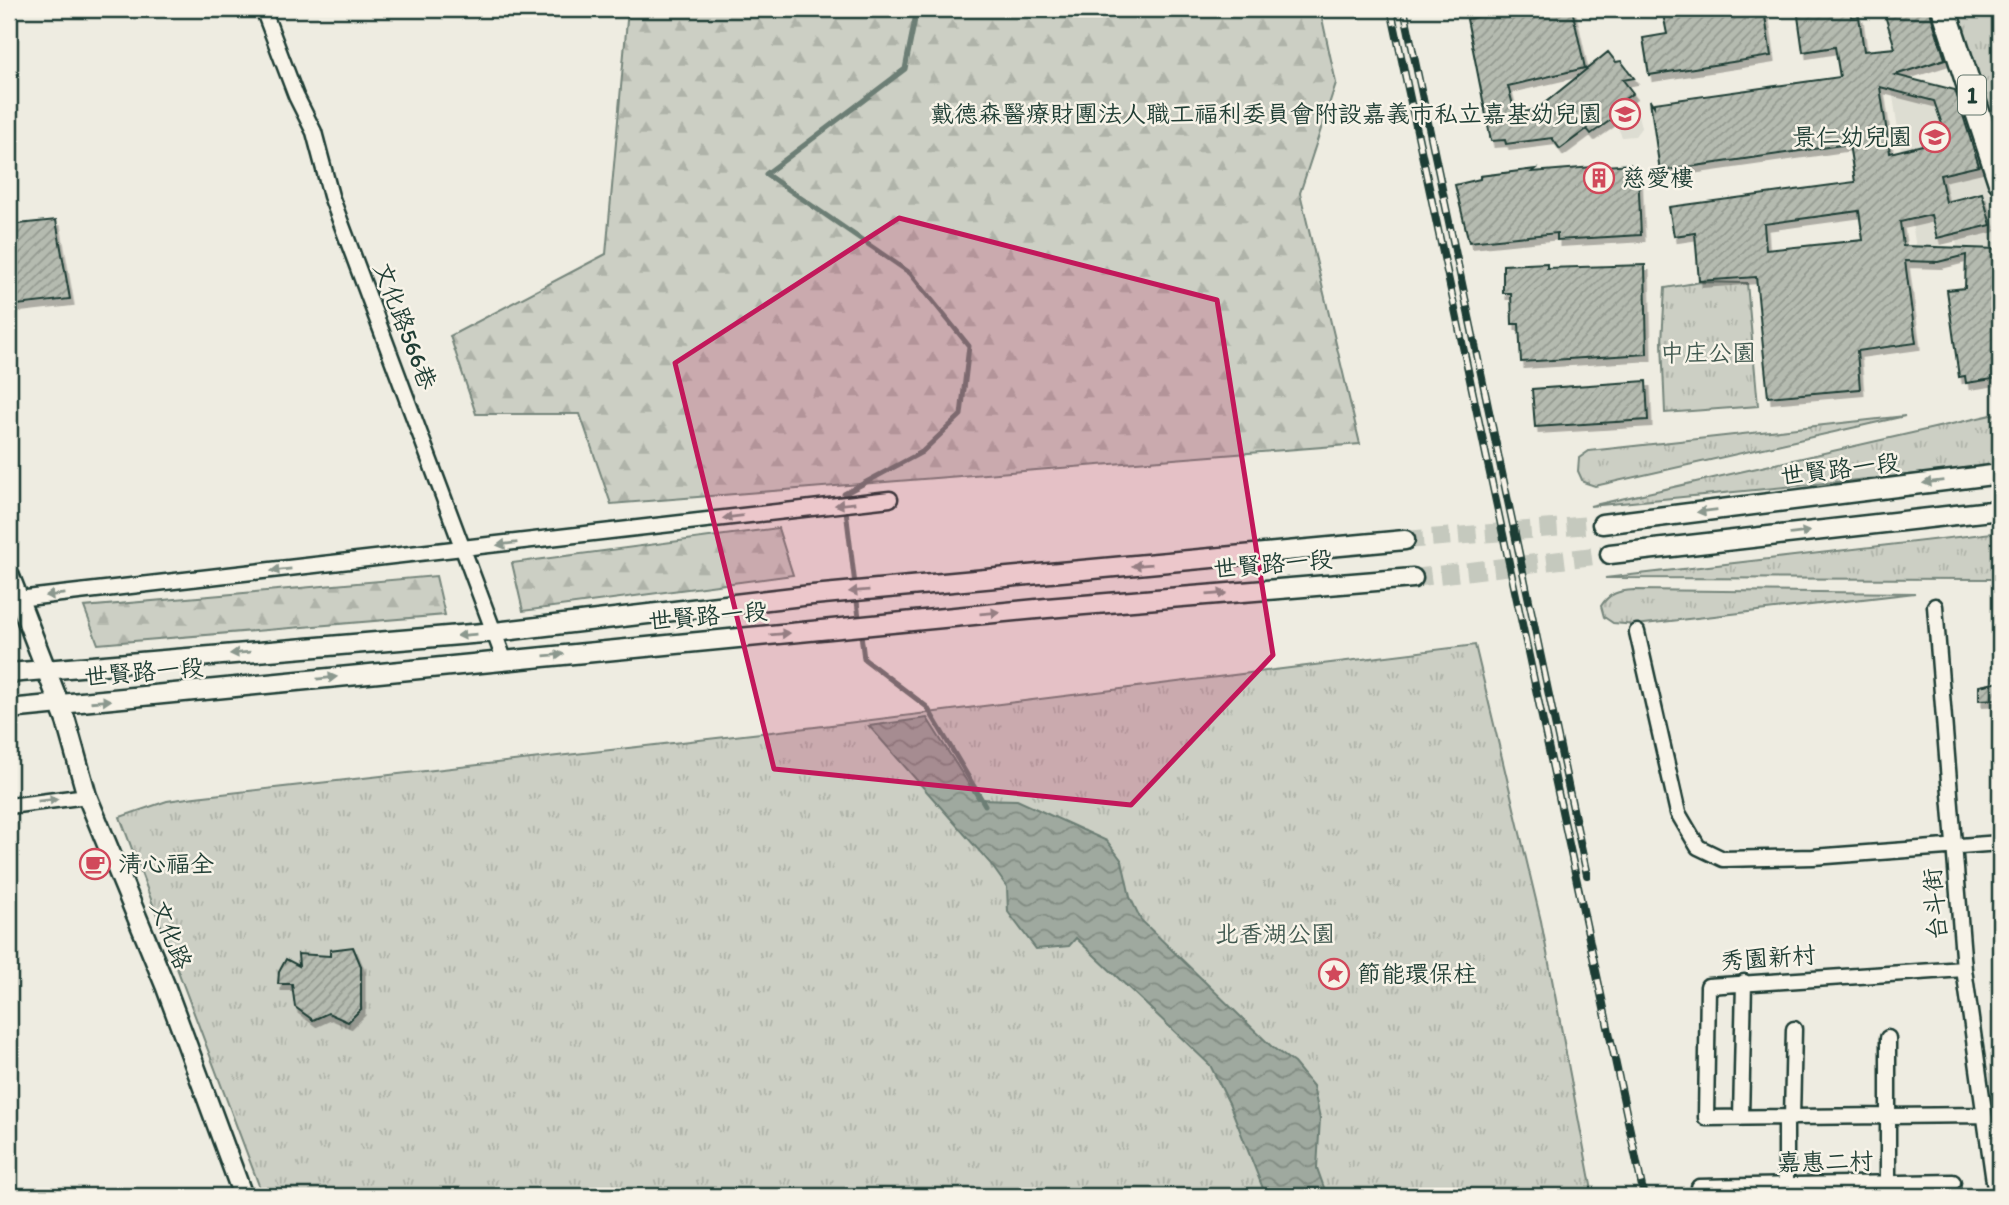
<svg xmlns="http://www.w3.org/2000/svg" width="2009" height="1205" font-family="Itim,'LXGW WenKai TC',sans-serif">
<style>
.built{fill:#ddddd2;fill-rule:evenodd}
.grass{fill:url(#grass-tufts);stroke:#76867c;stroke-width:2}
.forest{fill:url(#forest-firs);stroke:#76867c;stroke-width:2}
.water{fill:url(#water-waves);stroke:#6c7e74;stroke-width:2}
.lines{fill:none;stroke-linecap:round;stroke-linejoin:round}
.stream{stroke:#6c7e74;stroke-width:5}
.building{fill:url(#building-hatch);stroke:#1f3d34;stroke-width:2;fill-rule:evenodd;filter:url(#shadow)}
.tertiary-tunnel{stroke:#c5c9be;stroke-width:18;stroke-dasharray:18 9;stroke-linecap:butt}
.minor-casing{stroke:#1f3d34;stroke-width:19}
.tertiary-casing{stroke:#1f3d34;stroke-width:23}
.primary-casing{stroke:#1f3d34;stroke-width:28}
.minor{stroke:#f7f3e8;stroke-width:14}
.tertiary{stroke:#f7f3e8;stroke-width:18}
.primary{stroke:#f7f3e8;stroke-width:23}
.rail-casing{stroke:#1f3d34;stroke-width:8}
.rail{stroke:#f7f3e8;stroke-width:5;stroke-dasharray:16;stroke-linecap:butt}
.oneway{fill:#8b988e}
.marked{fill:#c2185b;fill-opacity:0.2;stroke:#c2185b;stroke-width:5;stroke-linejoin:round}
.labels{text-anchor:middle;stroke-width:5;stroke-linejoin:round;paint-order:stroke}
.shield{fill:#f7f3e8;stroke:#60746a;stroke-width:2}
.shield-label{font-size:23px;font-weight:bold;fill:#1f3d34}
.poi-label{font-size:24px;fill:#1f3d34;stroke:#f7f3e8;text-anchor:start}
.street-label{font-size:24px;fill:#1f3d34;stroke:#f7f3e8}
.park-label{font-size:24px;fill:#425a51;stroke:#f7f3e8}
</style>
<defs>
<pattern id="grass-tufts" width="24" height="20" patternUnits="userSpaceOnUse" patternTransform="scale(1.75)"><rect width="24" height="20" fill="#cccfc4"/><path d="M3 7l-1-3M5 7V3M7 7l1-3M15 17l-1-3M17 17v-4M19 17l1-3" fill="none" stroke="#afb3a9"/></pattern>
<pattern id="forest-firs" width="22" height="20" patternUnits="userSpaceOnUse" patternTransform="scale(1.75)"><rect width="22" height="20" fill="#cccfc4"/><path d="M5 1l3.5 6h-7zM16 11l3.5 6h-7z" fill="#afb3a9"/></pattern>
<pattern id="water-waves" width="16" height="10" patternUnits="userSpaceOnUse" patternTransform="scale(1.75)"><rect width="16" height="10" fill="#9fa99f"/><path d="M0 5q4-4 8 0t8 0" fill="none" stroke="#818b82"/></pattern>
<pattern id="building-hatch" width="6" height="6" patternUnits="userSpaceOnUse" patternTransform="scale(1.75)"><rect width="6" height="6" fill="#b5bbb0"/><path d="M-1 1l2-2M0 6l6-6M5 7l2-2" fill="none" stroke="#939990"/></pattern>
<filter id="shadow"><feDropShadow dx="3.5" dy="6" stdDeviation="0" flood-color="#0004"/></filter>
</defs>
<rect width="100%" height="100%" fill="#eeece1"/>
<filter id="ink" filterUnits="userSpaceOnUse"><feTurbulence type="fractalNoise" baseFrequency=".0143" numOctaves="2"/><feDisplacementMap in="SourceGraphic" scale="14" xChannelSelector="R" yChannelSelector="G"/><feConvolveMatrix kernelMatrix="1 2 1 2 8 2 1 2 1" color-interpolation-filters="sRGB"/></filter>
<g filter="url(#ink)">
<!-- built -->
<path class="built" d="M1898,74L1957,89L2000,229V247H1964V263L1918,262L1891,83ZM1982,193L1990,225L1954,234L1960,256L1943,261L1929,206Z
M1633,93L1641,128L1635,136L1622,137L1610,110Z"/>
<!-- grass -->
<path class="grass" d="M1952,9H2000V143L1953,11Z
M1701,282L1747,283L1758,406L1665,413L1662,342L1665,288Z
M2000,413V466L1590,506Z
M1905,416L1595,486L1583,482L1578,471L1579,458L1589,451Z
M2000,532V579L1605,578Z
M1634,590L1915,593L1636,625L1613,623L1604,617L1601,606C1609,593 1619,591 1634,590Z
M1475,645L1541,921L1593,1196H263L120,817L167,801L195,797L815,727Z"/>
<!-- forest -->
<path class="forest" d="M628,9H1320L1336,83L1300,193L1360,444L611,504L580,414H476L450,336L606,254Z
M778,528L793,575L523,611L512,563Z
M436,576L445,615L98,644L84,607Z"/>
<!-- water -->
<path class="water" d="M927,718L978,799L1017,800L1107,841L1122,861L1130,897L1141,920L1272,1047L1294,1063L1313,1086L1320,1118L1317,1168L1327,1196H1266L1229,1103L1210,1065L1076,938L1069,946L1036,949L1008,912L1007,887L990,863L869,726Z"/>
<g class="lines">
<!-- stream -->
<path class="stream" d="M917,9L905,69L766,174L910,273L969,346L961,415L922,452L844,494L864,659L927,707L985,805"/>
</g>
<!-- building -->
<path class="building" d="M1512,9H1572L1585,68L1508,86L1515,113L1536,110L1608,52L1616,62L1621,61L1634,78L1623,80L1633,93L1610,110L1615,117L1591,134L1587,129L1560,149L1552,138L1506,144L1505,140L1491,141L1467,19Z
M1662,9H1764L1771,56L1649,75L1643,38L1667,34Z
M1797,9H1850L1851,17L1859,16L1864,51L1895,48L1883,9H1929L1945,59L1895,75L1955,90L1979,166L1940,175L1946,202L1982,193L1991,225L1937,238L1931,215L1900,222L1903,246L2000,249V378L1966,383L1965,376L1959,377L1947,290L1965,288L1966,255L1938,262L1905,261L1916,343L1857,351L1860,389L1768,397L1756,277L1699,281L1695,233L1674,236L1669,207L1855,182L1849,144L1660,171L1650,100L1654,106V103L1840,77L1835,47L1803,52ZM1880,87L1934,101L1947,139L1890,153ZM1859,211L1863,240L1766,250L1764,224Z
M1630,164L1631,172H1638L1641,235L1557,240V233L1469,242L1455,185L1480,179V176L1536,169L1532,172Z
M56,220L70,299L9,306V225Z
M1547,263V268L1645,265L1647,354L1521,362L1519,324H1512L1511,293H1503V265Z
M1646,381L1648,420L1535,427L1532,389Z
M2000,682V699L1979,700V686Z
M353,947L361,966V1009L348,1022L328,1013L313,1020L295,1007L292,984H278L279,972L286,959L299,966L298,954L330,956V950Z"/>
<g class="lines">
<!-- tertiary-tunnel -->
<path class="tertiary-tunnel" d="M1405,540L1602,524
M1413,578L1610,554"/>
<!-- minor casing -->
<g class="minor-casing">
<path id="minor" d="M263,9L296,96L314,132L331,196L504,659
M9,600L890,499
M1935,606L1964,969L1996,1196
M1637,632L1678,813L1698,847L1723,859L1813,857L2000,843
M9,806L87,796
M1964,969L1708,986L1706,1118L1982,1115
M1888,1038V1196
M1741,1118L1744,982
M1786,1118V1196
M1792,1118L1794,1029
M1699,1187L1953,1182"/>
</g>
<!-- tertiary casing -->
<g class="tertiary-casing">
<path id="tertiary" d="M1602,524L2000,474
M1610,554L2000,510
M9,574L66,721L87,796L165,985L243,1196
M9,673L495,632L802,596L1405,540
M9,709L1047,608L1413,578"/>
</g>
<!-- primary casing -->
<g class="primary-casing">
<path id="primary" d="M1944,9L2000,181"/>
</g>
<!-- minor -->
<use href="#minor" class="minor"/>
<!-- tertiary -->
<use href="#tertiary" class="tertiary"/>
<!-- primary -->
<use href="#primary" class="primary"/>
<!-- rail casing -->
<g class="rail-casing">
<path id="rail" d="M1391,9L1644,1196
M1404,9L1587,875"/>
</g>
<!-- rail -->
<use href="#rail" class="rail"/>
</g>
<!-- one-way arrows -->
<defs><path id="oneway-solid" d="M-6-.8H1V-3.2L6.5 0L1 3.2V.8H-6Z" transform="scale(1.75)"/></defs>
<g class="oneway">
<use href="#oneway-solid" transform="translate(1933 482) rotate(173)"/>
<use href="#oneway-solid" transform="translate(845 504) rotate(174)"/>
<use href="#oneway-solid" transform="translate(1707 511) rotate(173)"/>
<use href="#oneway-solid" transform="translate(733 517) rotate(173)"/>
<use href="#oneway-solid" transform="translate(1800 533) rotate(-7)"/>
<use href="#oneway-solid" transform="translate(507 544) rotate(173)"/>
<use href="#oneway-solid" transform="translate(1142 565) rotate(175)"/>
<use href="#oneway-solid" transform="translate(281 570) rotate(174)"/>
<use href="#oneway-solid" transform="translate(859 591) rotate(175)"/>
<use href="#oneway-solid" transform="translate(1217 594) rotate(-5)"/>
<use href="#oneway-solid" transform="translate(55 595) rotate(174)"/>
<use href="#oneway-solid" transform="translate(990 613) rotate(-5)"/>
<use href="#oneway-solid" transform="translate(780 634) rotate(-5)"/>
<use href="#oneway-solid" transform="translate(467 635) rotate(175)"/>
<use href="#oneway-solid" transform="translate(240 653) rotate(175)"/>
<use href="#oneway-solid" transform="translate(554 655) rotate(-5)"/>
<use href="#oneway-solid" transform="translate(327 678) rotate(-6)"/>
<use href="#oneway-solid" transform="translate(101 701) rotate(-4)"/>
<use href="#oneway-solid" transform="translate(48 800) rotate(-6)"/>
</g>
</g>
<!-- marked area -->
<path class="marked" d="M899,218L1217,300L1273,655L1131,805L774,769L675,363Z"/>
<!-- icons -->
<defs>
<g id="school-ring" transform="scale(1.575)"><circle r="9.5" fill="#f7f3e8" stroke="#d1495b" stroke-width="1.5"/><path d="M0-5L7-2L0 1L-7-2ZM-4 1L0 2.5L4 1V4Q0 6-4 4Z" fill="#d1495b"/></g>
<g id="building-ring" transform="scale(1.575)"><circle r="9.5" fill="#f7f3e8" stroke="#d1495b" stroke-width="1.5"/><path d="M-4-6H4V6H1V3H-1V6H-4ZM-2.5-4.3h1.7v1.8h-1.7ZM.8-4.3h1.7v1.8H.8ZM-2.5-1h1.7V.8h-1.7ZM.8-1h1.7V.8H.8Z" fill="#d1495b"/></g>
<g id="cafe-ring" transform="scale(1.575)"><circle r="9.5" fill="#f7f3e8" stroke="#d1495b" stroke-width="1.5"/><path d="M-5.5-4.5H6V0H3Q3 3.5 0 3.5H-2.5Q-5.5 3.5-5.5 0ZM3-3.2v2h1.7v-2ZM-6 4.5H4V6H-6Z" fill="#d1495b"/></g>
<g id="sight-ring" transform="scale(1.575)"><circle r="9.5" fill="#f7f3e8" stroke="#d1495b" stroke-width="1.5"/><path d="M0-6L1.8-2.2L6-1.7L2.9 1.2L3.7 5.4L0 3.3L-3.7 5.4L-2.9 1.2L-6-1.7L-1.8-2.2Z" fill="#d1495b"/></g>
</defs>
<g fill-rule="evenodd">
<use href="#school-ring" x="1625" y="114"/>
<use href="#school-ring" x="1935" y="137"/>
<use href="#building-ring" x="1599" y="178"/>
<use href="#cafe-ring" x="95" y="864"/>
<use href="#sight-ring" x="1334" y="974"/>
</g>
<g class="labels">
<!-- shield labels -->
<rect class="shield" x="1958" y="75.5" width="28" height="39" rx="5"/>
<g class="shield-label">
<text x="1972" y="103">1</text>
</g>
<!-- poi labels -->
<g class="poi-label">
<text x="1602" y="122" text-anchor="end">戴德森醫療財團法人職工福利委員會附設嘉義市私立嘉基幼兒園</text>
<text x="1912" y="145" text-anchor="end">景仁幼兒園</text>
<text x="1622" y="186">慈愛樓</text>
<text x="118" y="872">清心福全</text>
<text x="1357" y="982">節能環保柱</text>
</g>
<!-- street labels -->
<g class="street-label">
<text transform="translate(405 326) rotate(69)" y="8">文化路566巷</text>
<text transform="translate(1840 469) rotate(-7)" y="8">世賢路一段</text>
<text transform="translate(1273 564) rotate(-5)" y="8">世賢路一段</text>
<text transform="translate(708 616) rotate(-5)" y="8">世賢路一段</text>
<text transform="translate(144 672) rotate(-5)" y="8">世賢路一段</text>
<text transform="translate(1935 904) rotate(-95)" y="8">台斗街</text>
<text transform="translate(171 935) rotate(68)" y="8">文化路</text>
<text transform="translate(1768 958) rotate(-4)" y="8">秀園新村</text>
<text transform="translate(1825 1162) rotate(-1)" y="8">嘉惠二村</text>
</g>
<!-- park labels -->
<g class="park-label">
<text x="1708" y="361">中庄公園</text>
<text x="1275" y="942">北香湖公園</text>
</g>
</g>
<!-- margin -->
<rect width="2009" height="1205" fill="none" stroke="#f7f3e8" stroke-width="35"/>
<rect x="18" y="18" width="1974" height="1170" fill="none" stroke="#1f3d34" stroke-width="2.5" filter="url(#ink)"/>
</svg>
